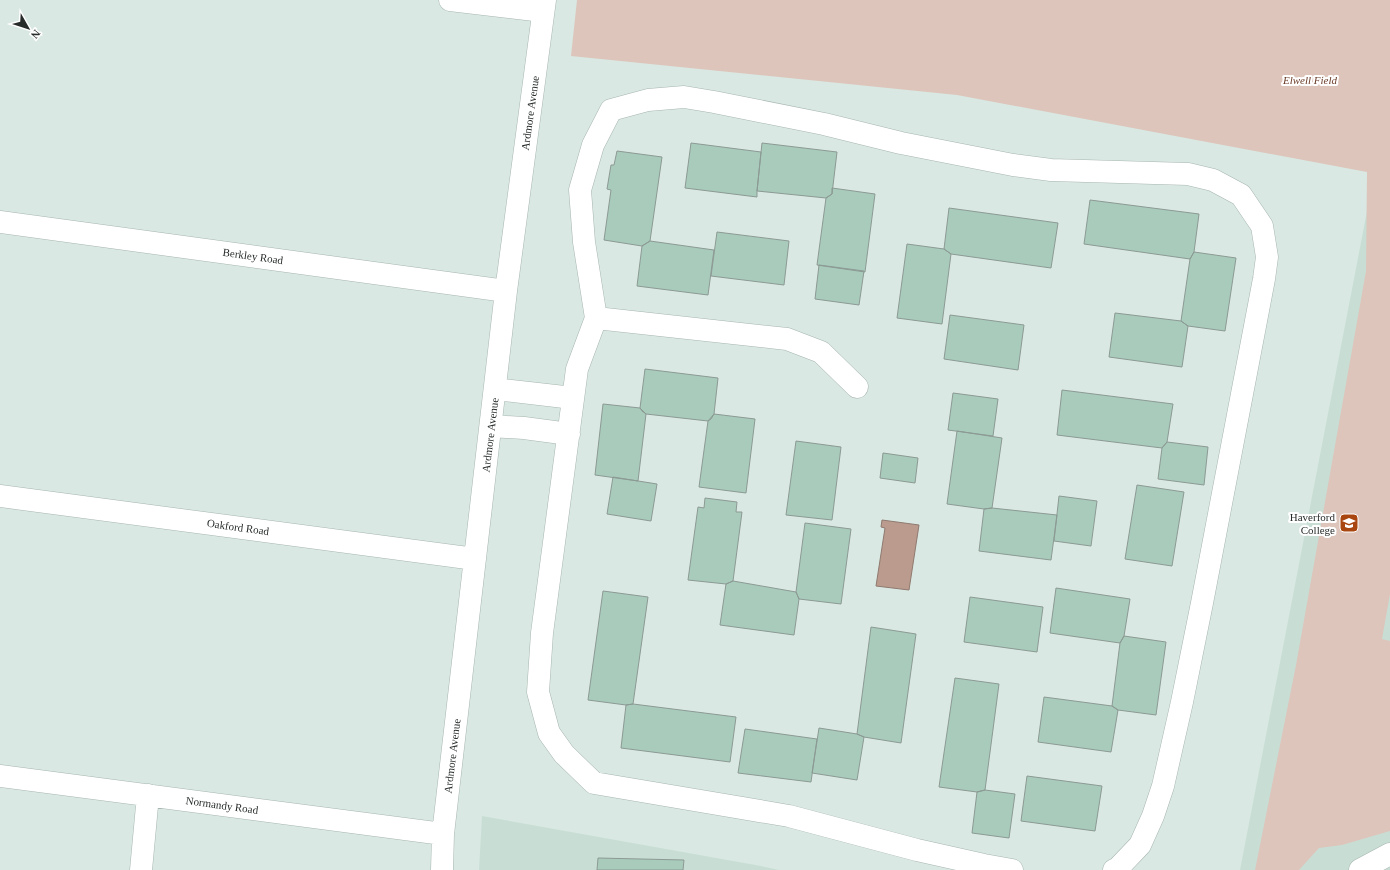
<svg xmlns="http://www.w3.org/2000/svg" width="1390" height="870" font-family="Georgia,serif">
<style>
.built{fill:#c8ded5}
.green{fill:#ddc5bb}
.water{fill:#bb9b8e;stroke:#8f7a70}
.building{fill:#a8cbbc;stroke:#8c9a94}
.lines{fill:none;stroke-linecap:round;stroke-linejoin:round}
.minor-casing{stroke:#a7b6af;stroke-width:23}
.minor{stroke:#fff;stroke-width:22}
.labels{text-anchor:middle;stroke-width:4;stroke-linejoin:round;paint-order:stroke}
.park-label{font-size:11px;font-style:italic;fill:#6b3d29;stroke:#fff}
.street-label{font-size:11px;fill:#272c2a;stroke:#fff}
.poi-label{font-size:11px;fill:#272c2a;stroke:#fff;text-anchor:end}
</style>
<rect width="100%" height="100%" fill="#d9e8e2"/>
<!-- built -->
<path class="built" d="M1390,92V870H1240L1374,175Z
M482,816L761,866L779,870H479Z"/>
<!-- green -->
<path class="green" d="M577,0H1390V594L1382,639L1390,641V831L1342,845L1319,848L1299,870H1255L1296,665L1366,271L1367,172L957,95L571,56Z"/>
<!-- water -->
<path class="water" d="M882,520L919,525L909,590L876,586L885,528L881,527Z"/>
<!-- building -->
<path class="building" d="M691,143L761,152L757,191V197L685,188Z
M762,143L837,152L832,194L826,198L757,191Z
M617,151L662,157L650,241L642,246L604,240L611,190L607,189L611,165H614Z
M832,188L875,194L865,272L817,265L826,198L832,194Z
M1090,200L1199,214L1194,252L1190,259L1084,244Z
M949,208L1058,223L1051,268L951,254L944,249Z
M717,232L789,241L784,285L711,276Z
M650,241L714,250L708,295L637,286L642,246Z
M907,244L944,249L951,254L942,324L897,318Z
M1194,252L1236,258L1225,331L1188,326L1181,321L1190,259Z
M819,265L864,271L859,305L815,299Z
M1115,313L1181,321L1188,326L1182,367L1109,357Z
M950,315L1024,325L1018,370L944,359Z
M645,369L718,378L714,414L711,419L708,421L646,414L642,411L640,408Z
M1062,390L1173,404L1167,442L1162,448L1057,435Z
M953,393L998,399L993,436L948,430Z
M603,404L640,408L646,414L638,481L595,475Z
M714,414L755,419L746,493L699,487L708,421Z
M957,431L1002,438L992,508L984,509L947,504Z
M796,441L841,447L832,520L786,515Z
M1167,442L1208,447L1204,485L1158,479L1162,448Z
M883,453L918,458L915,483L880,478Z
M613,477L657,484L651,521L607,514Z
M1137,485L1184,492L1172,566L1125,559Z
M1059,496L1097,501L1091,546L1054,541Z
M705,498L737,502L736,512H742L733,581L726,584L688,580L698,507L704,508Z
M992,508L1057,515L1051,560L979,551L984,509Z
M805,523L851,529L841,604L799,599L796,592Z
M733,581L796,592L799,599L794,635L720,625L726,584Z
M1056,588L1130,599L1124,636L1120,643L1050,633Z
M603,591L648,597L633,704L626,705L588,700Z
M970,597L1043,607L1037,652L964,642Z
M871,627L916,634L901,743L864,737L857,734Z
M1124,636L1166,642L1156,715L1118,710L1112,706L1120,643Z
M955,678L999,684L985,790L977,792L939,787Z
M1044,697L1112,706L1118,710L1111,752L1038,742Z
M633,704L736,717L730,762L621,748L626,705Z
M819,728L857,734L864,737L857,780L812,773Z
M745,729L817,739L811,782L738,773Z
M1027,776L1102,786L1095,831L1021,821Z
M985,790L1015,794L1009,838L972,833L977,792Z
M598,858L684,860L683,870H597Z"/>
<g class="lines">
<!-- minor casing -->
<g class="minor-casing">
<path id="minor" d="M450,0L543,11
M0,222L506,291
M596,318L787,339L821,352L857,387
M495,389L573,398
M491,426L524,428L569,434
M0,496L475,559
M0,776L443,834
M141,870L148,795
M442,870L443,834L506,291L545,0
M1012,870L984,865L917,850L789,816L594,783L564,754L549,733L538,692L542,633L577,369L596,318L584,242L580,190L593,145L611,110L648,100L684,97L714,102L824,124L901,143L1013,165L1051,170L1188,174L1213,180L1241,195L1262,226L1267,257L1264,279L1202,603L1182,702L1163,786L1153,816L1140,845L1118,868L1114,870
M1360,870L1390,854"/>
</g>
<!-- minor -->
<use href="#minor" class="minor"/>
</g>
<!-- icons -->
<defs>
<g id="university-square" transform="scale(1)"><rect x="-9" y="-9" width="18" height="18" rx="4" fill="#a94610" stroke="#fff"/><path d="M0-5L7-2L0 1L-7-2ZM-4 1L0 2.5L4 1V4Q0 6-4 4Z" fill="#fff"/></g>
</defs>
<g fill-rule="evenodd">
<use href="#university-square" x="1349" y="523"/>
</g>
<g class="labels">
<!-- park labels -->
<g class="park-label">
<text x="1310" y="84">Elwell Field</text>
</g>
<!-- street labels -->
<g class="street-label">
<text transform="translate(530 113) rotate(-82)" y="4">Ardmore Avenue</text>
<text transform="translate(253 256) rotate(8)" y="4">Berkley Road</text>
<text transform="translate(490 435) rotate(-83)" y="4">Ardmore Avenue</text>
<text transform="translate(238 527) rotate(8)" y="4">Oakford Road</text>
<text transform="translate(452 756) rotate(-83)" y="4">Ardmore Avenue</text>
<text transform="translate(222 805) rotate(8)" y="4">Normandy Road</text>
</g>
<!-- poi labels -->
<g class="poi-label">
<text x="1335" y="521">Haverford<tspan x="1335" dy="13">College</tspan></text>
</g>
</g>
<!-- north arrow -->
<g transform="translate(28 28) rotate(129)" stroke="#ffffff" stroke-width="3" paint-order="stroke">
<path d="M0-3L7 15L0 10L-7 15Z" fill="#272c2a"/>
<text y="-6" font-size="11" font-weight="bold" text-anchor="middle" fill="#272c2a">N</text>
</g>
</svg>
